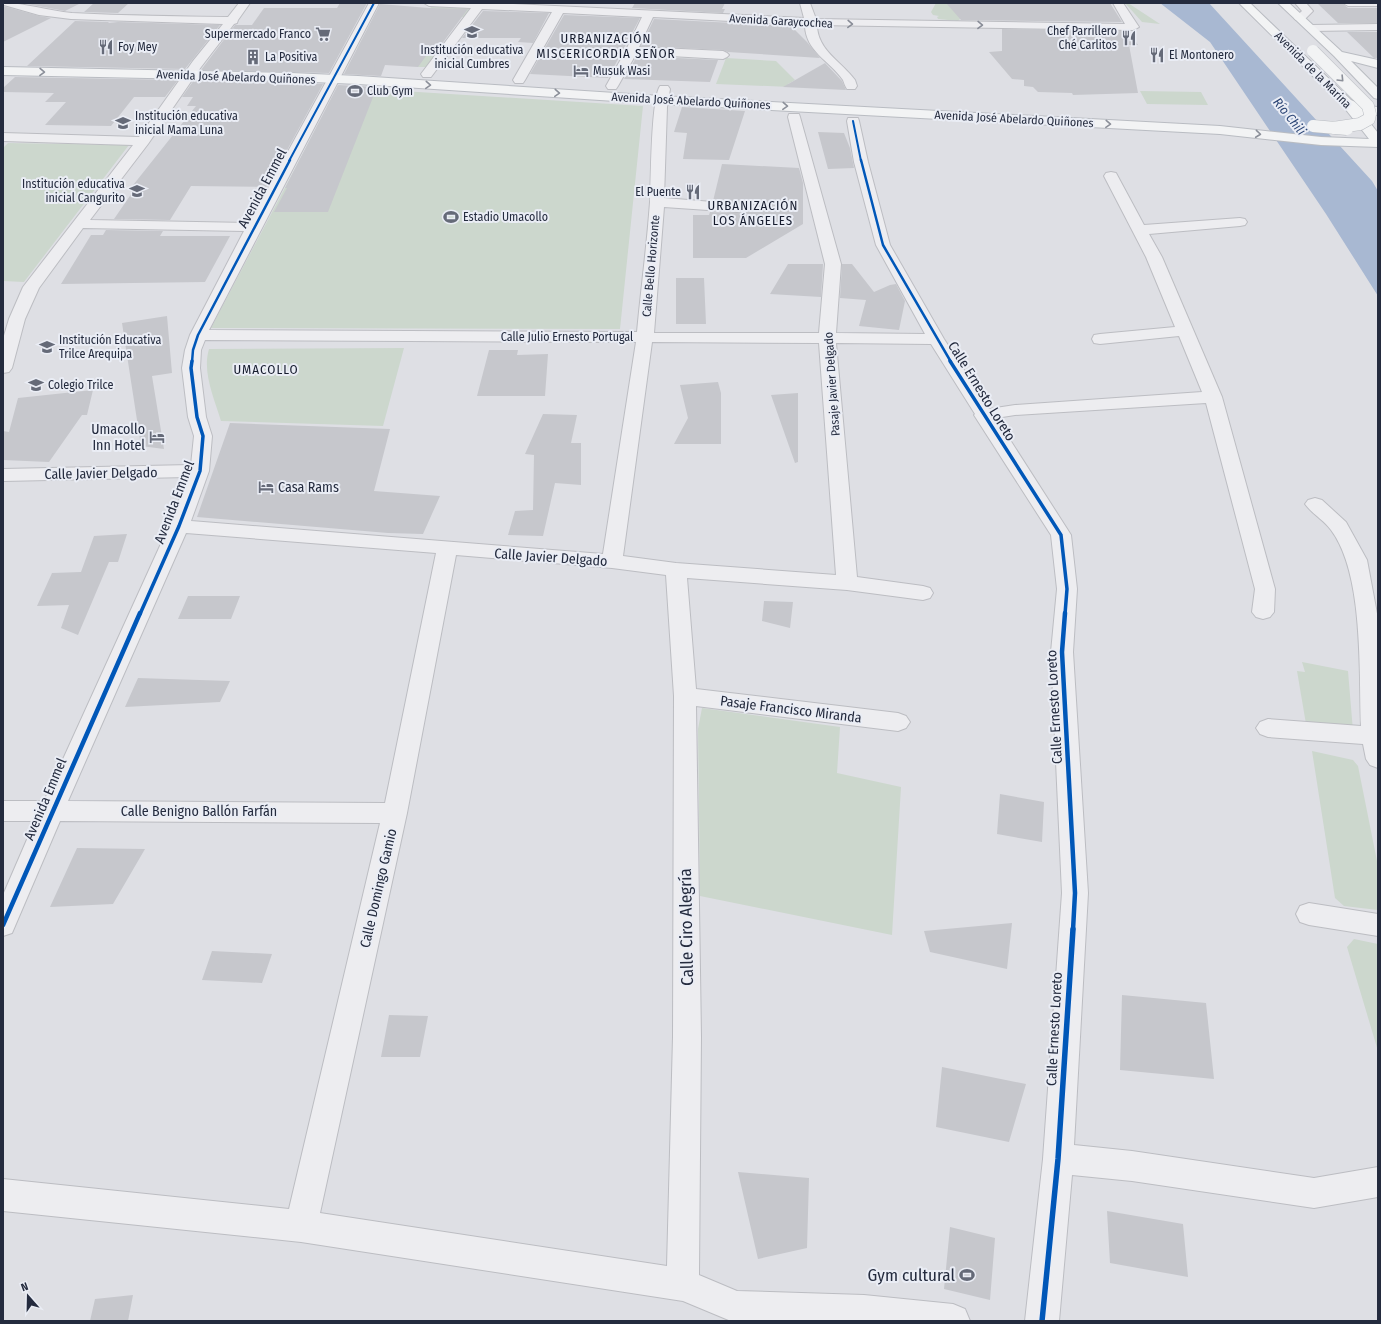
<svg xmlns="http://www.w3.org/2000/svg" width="1381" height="1324" font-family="'Fira Sans Condensed',sans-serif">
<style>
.green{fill:#ccd7cd}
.water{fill:#a8b8d2}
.building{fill:#c6c7cc}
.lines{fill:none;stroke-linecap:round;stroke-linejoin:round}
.minor-casing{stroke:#bcbdc2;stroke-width:2}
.major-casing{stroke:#b9bcc2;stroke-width:2}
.minor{fill:#ededf0;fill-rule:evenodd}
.major{fill:#f2f3f4;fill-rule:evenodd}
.major-bridge-casing{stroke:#b9bcc2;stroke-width:13;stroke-linecap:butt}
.major-bridge{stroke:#f2f3f4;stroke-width:12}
.cycleway-far4-casing{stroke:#eaedf5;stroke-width:3.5}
.cycleway-far3-casing{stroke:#eaedf5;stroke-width:4}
.cycleway-far2-casing{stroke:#eaedf5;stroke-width:5.5}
.cycleway-far1-casing{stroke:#eaedf5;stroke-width:7}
.cycleway-casing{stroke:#eaedf5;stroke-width:8}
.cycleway-far4{stroke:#0057b8;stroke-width:2}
.cycleway-far3{stroke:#0057b8;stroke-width:2.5}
.cycleway-far2{stroke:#0057b8;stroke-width:3.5}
.cycleway-far1{stroke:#0057b8;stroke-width:4.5}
.cycleway{stroke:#0057b8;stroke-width:5.5}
.oneway{stroke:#888c97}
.oneway2{stroke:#8b8f99}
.labels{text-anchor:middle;stroke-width:4;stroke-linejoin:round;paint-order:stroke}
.far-street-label{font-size:12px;fill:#242b3e;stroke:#eaedf5}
.far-poi-label{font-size:12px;fill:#242b3e;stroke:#eaedf5;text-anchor:start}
.far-neighbourhood-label{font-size:13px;letter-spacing:1px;fill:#161c2e;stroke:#eaedf5}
.far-water-label{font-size:13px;font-style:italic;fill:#2b4575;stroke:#eaedf5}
.street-label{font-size:14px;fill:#242b3e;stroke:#eaedf5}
.poi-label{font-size:14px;fill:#242b3e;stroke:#eaedf5;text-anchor:end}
.near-street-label{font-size:17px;fill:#242b3e;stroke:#eaedf5}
.near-poi-label{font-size:17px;fill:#242b3e;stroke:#eaedf5;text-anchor:end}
</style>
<rect width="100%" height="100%" fill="#dedfe4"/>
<!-- green -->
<path class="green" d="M936,3H965L961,18L958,21L938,19L937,17L939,16L933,15L931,12Z
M1125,3H1128L1160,24L1142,22Z
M431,7L473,8L466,17H433L429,44L444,45L429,67H418L429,10Z
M726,58L776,61L795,80L788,84L790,87L716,84Z
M338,87L643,106L620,329L211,328Z
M1140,91L1201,92L1208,105L1147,104Z
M8,143L129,145L24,282L3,281V148Z
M404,348L383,426L221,421C214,398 202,372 209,349Z
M1302,662L1348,671L1353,731L1306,724L1297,671L1305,672Z
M702,708L840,727L837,773L901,787L892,935L700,896L698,729Z
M1312,751L1353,760L1358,766L1378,866V910L1344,906L1335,898Z
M1354,939L1378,944V1051L1347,947Z"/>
<!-- water -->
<path class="water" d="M1160,3H1209L1372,181L1378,191V296L1326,214L1210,42Z"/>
<!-- building -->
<path class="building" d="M22,3H81L65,11Z
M94,3H129L118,13L84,12Z
M340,3H367L329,73L201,70L235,25H252L264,8H337Z
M635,3H725L722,9H725L723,13L632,8Z
M946,3H1110L1122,22L961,20Z
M1317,3H1342L1348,8H1378V23H1338Z
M380,4L429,8L468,9L441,45H434L418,67L385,65L381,76L344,74Z
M3,6L39,16L51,18L3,42Z
M483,11L549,13L533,43L518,42L521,38H462Z
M564,15L640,18L608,78L530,74Z
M654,19L791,26L807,42L820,58L728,52L723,50L641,46Z
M75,21L109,22L108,23L118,22L220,25L185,69L27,66Z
M1002,29L1129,31L1138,45H1129L1138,93L1073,95L1072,93L1038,92L1033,87L1024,86V80L1012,79L989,52L1002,51Z
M1347,32H1378V58H1374Z
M637,56L718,60L710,82L624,79Z
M825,63L842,81L846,90L783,87Z
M15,77L178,80L165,97H134L111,126L45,125L66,102H45L54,93L3,92V88Z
M194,80L323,84L267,187L191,186L170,220L114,219L134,190L130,189L196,106H187L193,97H182Z
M338,85L377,87L328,212H274L287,188H285Z
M682,107L745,111L729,160L683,159L687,133L674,132Z
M818,132L844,133L850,148L854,168L828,169Z
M722,164L799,168L803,183V224L746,258H693V215H709L710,212L737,213L742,212L745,209L742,204L713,201Z
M106,230L163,231L160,236H230L205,282L61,284L91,235H103Z
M788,264H823L821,297L770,294Z
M842,264H852L874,292L890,285L896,284L905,301L899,330L859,326L866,300L840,298Z
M676,278H704L706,324H676Z
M167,316L172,373L152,376L164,449L141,446L122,323Z
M489,350H518L517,355L548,354L545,396H477Z
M718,382L721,393V444H674L688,418L680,385Z
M93,390L87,415H82L49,462L3,460V431L9,432L18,398Z
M798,393V462L795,463L771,395Z
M543,414L577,415L571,443H581V485L555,483L543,536L508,535L515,511L533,510L534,455L525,454Z
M230,423L390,429L374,491L440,496L423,534L388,533L197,517Z
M127,534L118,562H109L78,635L61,628L69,605L37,606L52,573L81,572L94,536Z
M188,596H240L231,619H178Z
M764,601L793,602L790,628L762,621Z
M138,678L230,681L220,702L125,707Z
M1000,794L1044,802L1042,842L997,834Z
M77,848L145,849L113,904L50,907Z
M1012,923L1007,969L930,952L924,931Z
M212,951L272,954L262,983L202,980Z
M1122,995L1206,1003L1214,1079L1120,1070Z
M389,1015L428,1016L420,1057H381Z
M942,1067L1026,1084L1009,1142L936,1127Z
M738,1172L809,1178L807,1248L758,1259Z
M1107,1211L1183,1224L1188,1277L1110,1263Z
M950,1227L995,1238L990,1300L944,1289Z
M133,1295L128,1321H90L95,1299Z"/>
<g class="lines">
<!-- minor casing -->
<g class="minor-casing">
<path id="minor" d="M3,3C26,3 49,11 72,13C124,16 176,16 228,17L239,3H250L238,20L237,23L234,24L201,67L148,144L90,220L249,223L369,3H379L209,330L637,332C641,289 647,245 650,202C651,181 651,99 660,86H668L670,89L667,107L664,198L737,204L742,205L744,208L742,211L737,212L664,207L654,333H819L825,264L788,117L789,114H799L800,117L841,264L836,333L925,334L876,245L854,162L847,121L848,118H858L859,121L868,162L890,245L944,339L989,409L1015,405L1202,392L1179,336L1100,344L1094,343L1092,339L1094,335L1100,334L1175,327L1146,257L1104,176L1106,173L1111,172L1116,173L1144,225L1240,218L1245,219L1247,222L1245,225L1240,226L1149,234L1162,257L1222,397L1275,589L1274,612L1270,617L1263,619L1256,617L1252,612L1255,589L1206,403L1015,415L996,418L1071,535L1077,589L1073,652L1088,893L1074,1145L1132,1151L1314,1178L1378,1167V1197L1314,1208L1132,1181L1072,1175L1059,1321H1025L1043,1159L1062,893L1051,652L1057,589L1051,535L974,415L975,414L931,344L836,343L857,577L923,586L930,588L933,593L930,598L923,600L847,590L687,578L696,689L898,713L906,716L910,722L906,728L898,731L696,706L701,1037L699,1275L737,1291L864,1295L953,1304L965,1309L970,1321H731L683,1301L301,1242L3,1211V1179L289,1209L380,823L60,821L12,933L3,936V895L35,821H3V801H44L169,526L188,477L3,481V469L191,465L194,436L188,417L182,368L185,350L190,335L244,231L83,228L39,288L25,319L12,368L9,372L3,373V339L9,319L23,287L133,145L3,141V133L139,137L193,61L223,24L71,19L39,15L4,5ZM205,340L636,342L603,554L191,521L209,471L212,436L206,417L200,368L201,350ZM652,342L819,343L836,575L676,563L623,556ZM186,533L436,553L385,803L68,801ZM456,555L612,568L666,575L674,696L673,1037L667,1266L320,1213L407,813Z
M424,3H495L804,18L800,3H810L816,19L1125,24L1113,3H1123L1139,27L1133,30L817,25C817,50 842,62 855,80L857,86L855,89H847C845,86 844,83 843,80C830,61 805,51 805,25L653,17L639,47L723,51L727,53L729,55L727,57L723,59L636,54L618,86L616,89H608L606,86L626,50L642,17L563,13L525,80L523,83H515L513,80L552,12L482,9L431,77H423L421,74L471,8L429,6Z
M1295,3H1306L1313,11L1304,20H1296L1294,18L1302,11Z
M1343,3H1378V6H1348Z
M1378,24V30L1311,31L1305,28L1311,25Z
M1315,498L1322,500L1346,522L1367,560L1378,619V768L1370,765L1366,759L1363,744L1268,737L1260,734L1256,728L1260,722L1268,719L1361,726C1359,672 1364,574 1331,530C1324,520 1312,514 1305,504L1308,500Z
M1309,903L1378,914V936L1309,925L1300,922L1296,914L1300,906Z"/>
</g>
<!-- major casing -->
<g class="major-casing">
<path id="major" d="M1239,3H1250L1351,100L1364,106L1378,107V115L1363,114L1378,133V147L1321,145L1220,134L661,104L358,84L291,81L3,75V67L291,73L358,76L661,96L1220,126L1321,137L1369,139L1343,106Z
M1278,3H1289L1342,52L1378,60V68L1351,61L1378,88V99L1374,98L1334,56Z"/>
</g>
<!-- minor -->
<use href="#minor" class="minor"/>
<!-- major -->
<use href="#major" class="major"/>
<!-- major-bridge casing -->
<g class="major-bridge-casing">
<path id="major-bridge" d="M1313,51L1368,106L1370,114L1369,119L1360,124L1333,128
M1313,126L1347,129"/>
</g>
<!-- major-bridge -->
<use href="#major-bridge" class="major-bridge"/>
<!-- cycleway-far4 casing -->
<g class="cycleway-far4-casing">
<path id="cycleway-far4" d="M853,121L861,161
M289,161L374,3"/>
</g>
<!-- cycleway-far3 casing -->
<g class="cycleway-far3-casing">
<path id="cycleway-far3" d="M861,160L883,245L951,362
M192,362L193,350L198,335L290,160"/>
</g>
<!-- cycleway-far2 casing -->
<g class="cycleway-far2-casing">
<path id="cycleway-far2" d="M950,361L1061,535L1067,589L1065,614
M140,614L179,526L200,471L203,436L197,417L191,368L192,361"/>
</g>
<!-- cycleway-far1 casing -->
<g class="cycleway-far1-casing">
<path id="cycleway-far1" d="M1065,613L1062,652L1075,893L1073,930
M3,925L140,613"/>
</g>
<!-- cycleway casing -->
<g class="cycleway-casing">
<path id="cycleway" d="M1042,1321L1058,1159L1073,929"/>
</g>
<!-- cycleway-far4 -->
<use href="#cycleway-far4" class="cycleway-far4"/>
<!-- cycleway-far3 -->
<use href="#cycleway-far3" class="cycleway-far3"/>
<!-- cycleway-far2 -->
<use href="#cycleway-far2" class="cycleway-far2"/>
<!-- cycleway-far1 -->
<use href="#cycleway-far1" class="cycleway-far1"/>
<!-- cycleway -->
<use href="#cycleway" class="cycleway"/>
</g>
<!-- one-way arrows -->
<defs><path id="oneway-chevron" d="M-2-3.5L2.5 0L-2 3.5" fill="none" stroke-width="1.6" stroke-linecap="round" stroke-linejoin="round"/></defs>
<g class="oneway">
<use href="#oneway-chevron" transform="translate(850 24) rotate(2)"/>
<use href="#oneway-chevron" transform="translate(980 25) rotate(1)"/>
</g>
<g class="oneway2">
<use href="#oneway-chevron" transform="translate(42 72) rotate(1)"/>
<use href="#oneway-chevron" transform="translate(1341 79) rotate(46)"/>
<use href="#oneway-chevron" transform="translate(428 85) rotate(4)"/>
<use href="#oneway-chevron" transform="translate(557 93) rotate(4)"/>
<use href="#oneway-chevron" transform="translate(785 106) rotate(3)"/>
<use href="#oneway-chevron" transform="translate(1108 124) rotate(3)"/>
<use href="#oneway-chevron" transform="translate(1258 134) rotate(6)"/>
</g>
<!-- icons -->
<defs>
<g id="school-bare" transform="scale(1.2)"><path d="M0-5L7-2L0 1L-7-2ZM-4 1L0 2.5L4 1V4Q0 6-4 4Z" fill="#656a78" stroke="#eaedf5" stroke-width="2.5" paint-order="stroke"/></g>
<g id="supermarket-bare" transform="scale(1.2)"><path d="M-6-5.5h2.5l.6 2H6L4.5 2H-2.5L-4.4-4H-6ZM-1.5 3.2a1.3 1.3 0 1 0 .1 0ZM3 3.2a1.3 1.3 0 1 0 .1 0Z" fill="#656a78" stroke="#eaedf5" stroke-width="2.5" paint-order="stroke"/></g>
<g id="restaurant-bare" transform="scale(1.2)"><path d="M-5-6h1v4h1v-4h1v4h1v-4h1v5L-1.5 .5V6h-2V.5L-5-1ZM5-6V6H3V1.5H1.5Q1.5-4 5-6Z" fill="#656a78" stroke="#eaedf5" stroke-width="2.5" paint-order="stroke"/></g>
<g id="building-bare" transform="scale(1.2)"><path d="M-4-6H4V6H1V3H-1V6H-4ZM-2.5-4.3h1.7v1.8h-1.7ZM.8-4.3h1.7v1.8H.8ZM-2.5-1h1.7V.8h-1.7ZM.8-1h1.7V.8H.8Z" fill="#656a78" stroke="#eaedf5" stroke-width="2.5" paint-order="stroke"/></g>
<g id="hotel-bare" transform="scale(1.2)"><path d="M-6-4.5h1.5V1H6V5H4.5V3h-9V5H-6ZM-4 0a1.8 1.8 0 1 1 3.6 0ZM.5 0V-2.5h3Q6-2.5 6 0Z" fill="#656a78" stroke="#eaedf5" stroke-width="2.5" paint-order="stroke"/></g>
<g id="stadium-bare" transform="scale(1.2)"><path d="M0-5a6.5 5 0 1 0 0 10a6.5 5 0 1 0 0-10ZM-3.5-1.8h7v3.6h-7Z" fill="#656a78" stroke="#eaedf5" stroke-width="2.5" paint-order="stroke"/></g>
</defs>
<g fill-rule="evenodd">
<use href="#school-bare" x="472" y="32"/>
<use href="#supermarket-bare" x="323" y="34"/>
<use href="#restaurant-bare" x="1129" y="38"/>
<use href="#restaurant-bare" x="106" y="47"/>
<use href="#restaurant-bare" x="1157" y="55"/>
<use href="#building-bare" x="253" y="57"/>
<use href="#hotel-bare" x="581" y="71"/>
<use href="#stadium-bare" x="355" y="91"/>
<use href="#school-bare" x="123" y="123"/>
<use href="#school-bare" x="137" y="191"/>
<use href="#restaurant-bare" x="693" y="192"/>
<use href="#stadium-bare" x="451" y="217"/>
<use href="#school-bare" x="47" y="347"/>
<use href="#school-bare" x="36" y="385"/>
<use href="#hotel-bare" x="157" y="437"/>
<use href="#hotel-bare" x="266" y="487"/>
<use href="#stadium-bare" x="967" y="1275"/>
</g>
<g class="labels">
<!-- far-street labels -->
<g class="far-street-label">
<text transform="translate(781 21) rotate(3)" y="4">Avenida Garaycochea</text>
<text transform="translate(1313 70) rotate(45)" y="4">Avenida de la Marina</text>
<text transform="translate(236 77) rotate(2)" y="4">Avenida José Abelardo Quiñones</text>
<text transform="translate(691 101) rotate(3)" y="4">Avenida José Abelardo Quiñones</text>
<text transform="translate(1014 119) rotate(3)" y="4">Avenida José Abelardo Quiñones</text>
<text transform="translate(651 266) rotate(-85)" y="4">Calle Bello Horizonte</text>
<text x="567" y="341">Calle Julio Ernesto Portugal</text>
<text transform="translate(832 384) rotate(-94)" y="4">Pasaje Javier Delgado</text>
</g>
<!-- far-poi labels -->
<g class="far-poi-label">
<text x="1117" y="35" text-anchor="end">Chef Parrillero<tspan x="1117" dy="14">Ché Carlitos</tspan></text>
<text x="311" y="38" text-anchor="end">Supermercado Franco</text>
<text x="118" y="51">Foy Mey</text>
<text x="472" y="54" text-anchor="middle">Institución educativa<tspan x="472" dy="14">inicial Cumbres</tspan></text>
<text x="1169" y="59">El Montonero</text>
<text x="265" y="61">La Positiva</text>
<text x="593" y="75">Musuk Wasi</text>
<text x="367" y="95">Club Gym</text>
<text x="135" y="120">Institución educativa<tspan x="135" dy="14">inicial Mama Luna</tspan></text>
<text x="125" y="188" text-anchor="end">Institución educativa<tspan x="125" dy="14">inicial Cangurito</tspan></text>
<text x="681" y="196" text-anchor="end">El Puente</text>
<text x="463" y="221">Estadio Umacollo</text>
<text x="59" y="344">Institución Educativa<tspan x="59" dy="14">Trilce Arequipa</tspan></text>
<text x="48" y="389">Colegio Trilce</text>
</g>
<!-- far-neighbourhood labels -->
<g class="far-neighbourhood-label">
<text x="606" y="43">URBANIZACIÓN<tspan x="606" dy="15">MISCERICORDIA SEÑOR</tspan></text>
<text x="753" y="210">URBANIZACIÓN<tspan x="753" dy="15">LOS ÁNGELES</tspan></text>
<text x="266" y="374">UMACOLLO</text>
</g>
<!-- far-water labels -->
<g class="far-water-label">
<text transform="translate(1290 116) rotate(51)" y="5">Río Chili</text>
</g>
<!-- street labels -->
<g class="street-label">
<text transform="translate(262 188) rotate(-62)" y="5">Avenida Emmel</text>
<text transform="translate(982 391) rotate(58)" y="5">Calle Ernesto Loreto</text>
<text transform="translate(101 473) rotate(-1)" y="5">Calle Javier Delgado</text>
<text transform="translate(174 502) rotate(-69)" y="5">Avenida Emmel</text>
<text transform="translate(551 557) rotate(4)" y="5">Calle Javier Delgado</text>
<text transform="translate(1054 707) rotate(-93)" y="5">Calle Ernesto Loreto</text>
<text transform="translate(791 709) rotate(7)" y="5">Pasaje Francisco Miranda</text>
<text transform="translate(45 799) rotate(-67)" y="5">Avenida Emmel</text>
<text x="199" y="816">Calle Benigno Ballón Farfán</text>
<text transform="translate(378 888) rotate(-77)" y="5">Calle Domingo Gamio</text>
<text transform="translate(1054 1029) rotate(-87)" y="5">Calle Ernesto Loreto</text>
</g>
<!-- poi labels -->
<g class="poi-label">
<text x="145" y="434">Umacollo<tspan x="145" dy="16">Inn Hotel</tspan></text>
<text x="278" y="492" text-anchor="start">Casa Rams</text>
</g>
<!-- near-street labels -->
<g class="near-street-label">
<text transform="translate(686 927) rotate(-91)" y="6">Calle Ciro Alegría</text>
</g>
<!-- near-poi labels -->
<g class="near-poi-label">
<text x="955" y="1281">Gym cultural</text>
</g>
</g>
<!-- border -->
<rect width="1381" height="1324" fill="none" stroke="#242b3e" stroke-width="8"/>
<!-- north arrow -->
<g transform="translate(28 1296) rotate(340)" stroke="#eaedf5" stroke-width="3" paint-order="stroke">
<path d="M0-3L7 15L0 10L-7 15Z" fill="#242b3e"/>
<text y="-6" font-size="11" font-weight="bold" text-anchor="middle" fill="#242b3e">N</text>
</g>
</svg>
